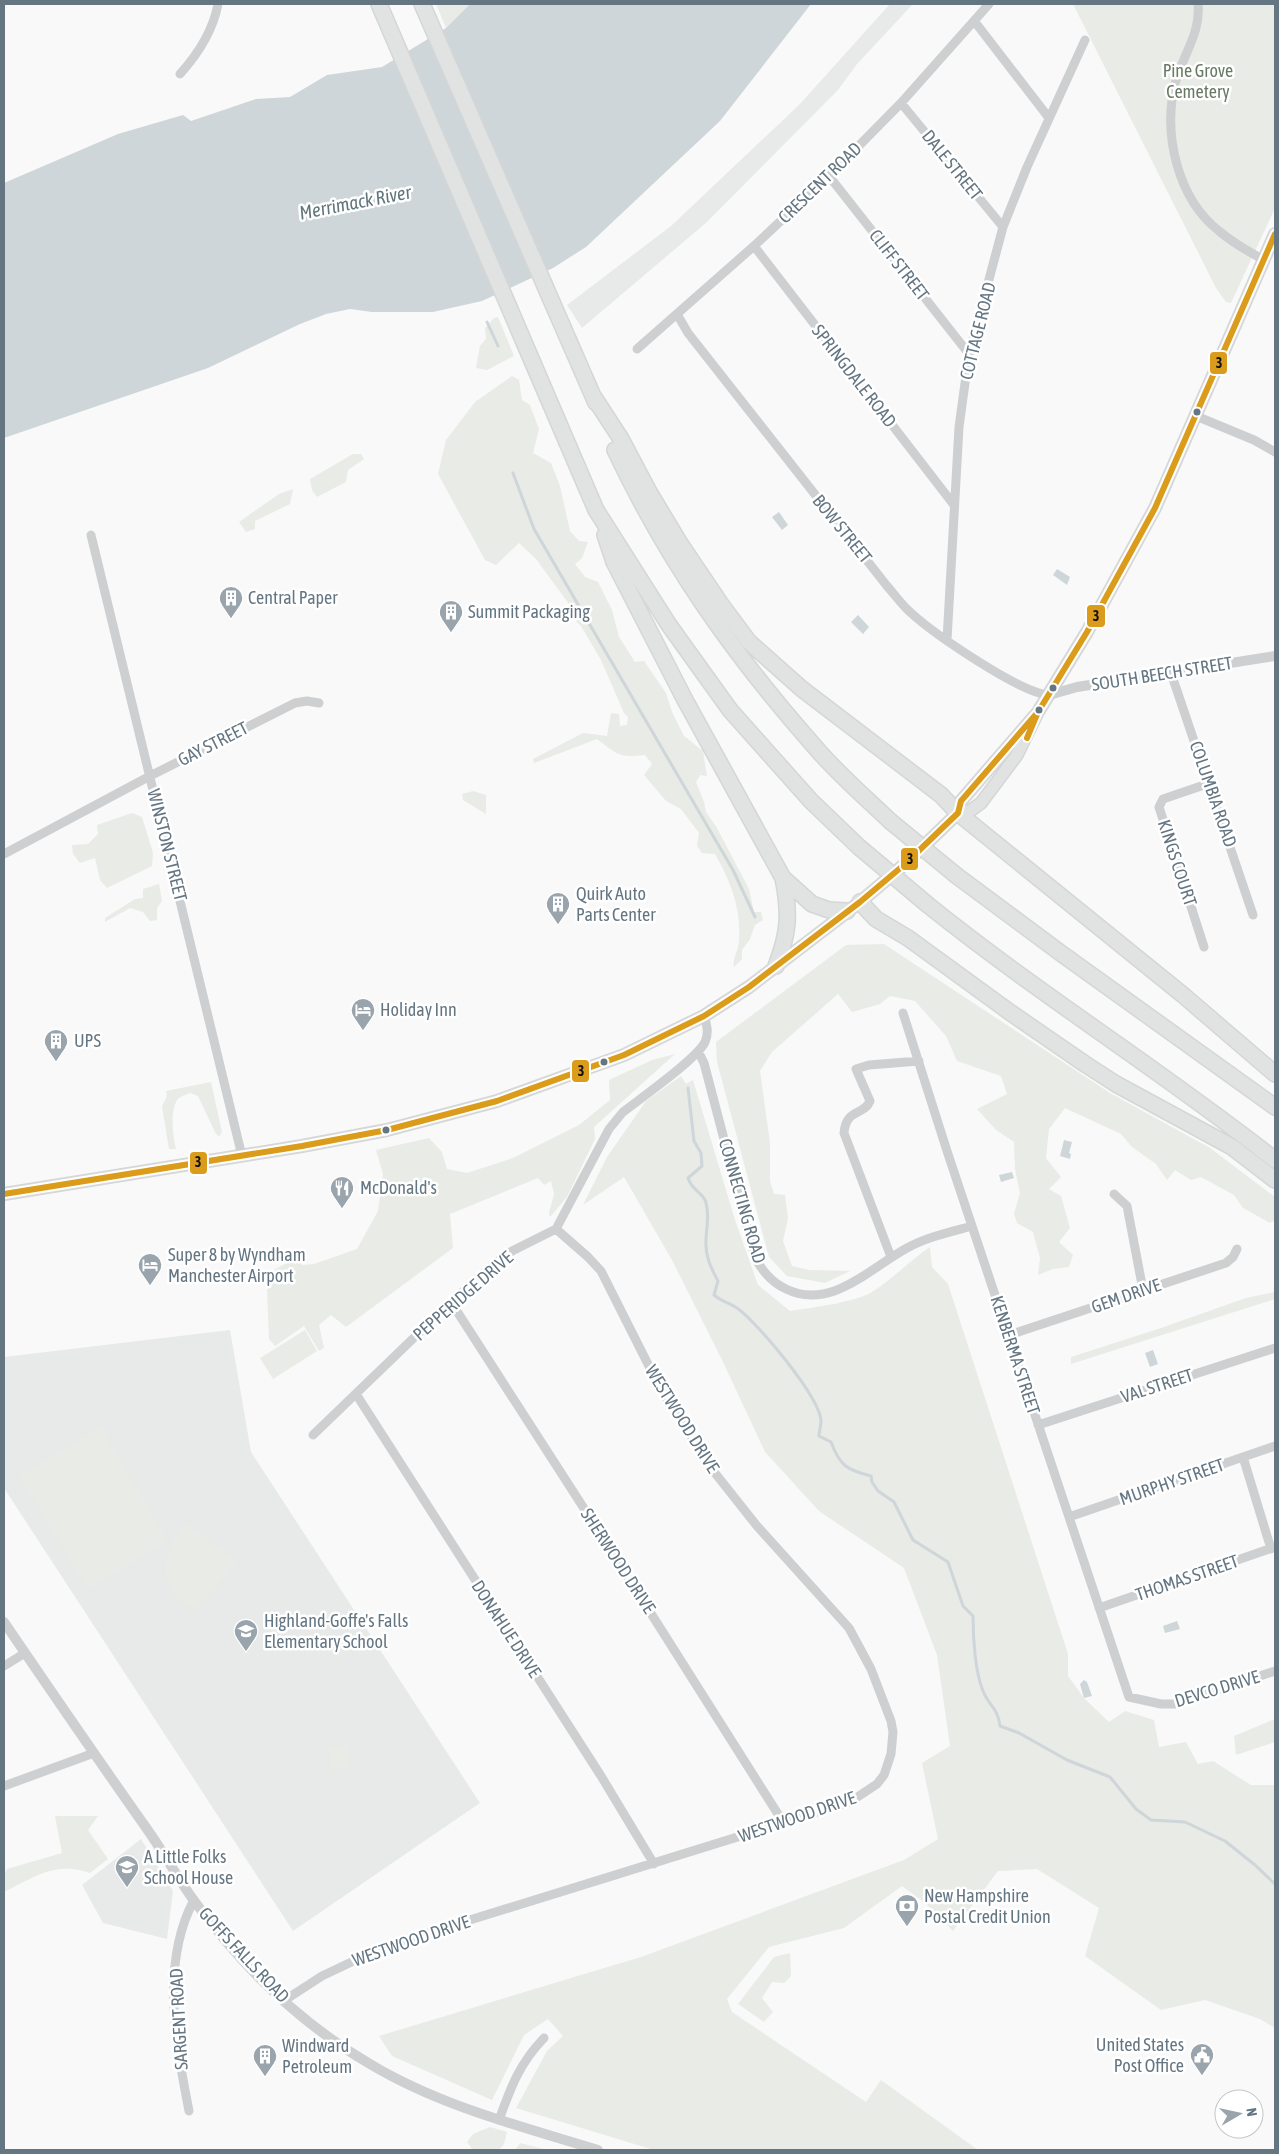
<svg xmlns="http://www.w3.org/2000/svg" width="1279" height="2154" font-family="'Asap Condensed',sans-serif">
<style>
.built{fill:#e8e9e9}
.green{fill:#e8ebe6}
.water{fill:#ced6d9}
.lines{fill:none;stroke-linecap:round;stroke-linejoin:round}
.stream{stroke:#ced6d9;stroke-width:3}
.secondary-casing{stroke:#d5d6d7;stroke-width:14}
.motorway-casing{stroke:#d5d6d6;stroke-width:18}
.minor{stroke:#cecfd0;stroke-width:9}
.tertiary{stroke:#cecfd0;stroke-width:10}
.secondary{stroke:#e1e2e2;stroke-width:11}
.motorway{stroke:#e1e2e2;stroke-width:15}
.motorway-bridge-casing{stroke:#d5d6d6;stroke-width:18;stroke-linecap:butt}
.motorway-bridge{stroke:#e1e2e2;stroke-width:15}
.bus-1-casing{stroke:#fff;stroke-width:10}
.bus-1{stroke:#da9c1a;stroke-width:6}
.bus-dot{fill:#657683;stroke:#fff;stroke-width:2}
.labels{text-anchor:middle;stroke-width:5;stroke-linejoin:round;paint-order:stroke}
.park-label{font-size:18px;fill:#687a64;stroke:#fff}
.street-label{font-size:18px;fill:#657683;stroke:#fff}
.poi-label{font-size:18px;fill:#657683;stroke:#fff;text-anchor:start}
.water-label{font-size:19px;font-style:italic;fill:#60757c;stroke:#fff}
.line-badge{stroke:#fff;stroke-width:2}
.pale-badge-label{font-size:14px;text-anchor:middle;font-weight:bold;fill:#111}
</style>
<rect width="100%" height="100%" fill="#f9f9f9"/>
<!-- built -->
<path class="built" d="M890,4H913L857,64L838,90L707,222L582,328L567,305L671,226L799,105Z
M230,1330L251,1452L480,1803L293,1931L4,1488V1357Z
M141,1839L173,1891L167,1939L103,1923L82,1885Z"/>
<!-- green -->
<path class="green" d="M436,4H470L446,28Z
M1073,4H1275V208L1231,303L1226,302L1216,288Z
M498,317L514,356L487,370L476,368L480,346L486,339L485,328L494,318Z
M512,376L519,380L522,400L530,405L539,429L533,453L551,463L560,486L570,531L579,541L588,542L582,558L575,564L585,577L598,582L612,610L619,637L635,662L644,661L666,693L672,712L684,736L703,751L707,776L700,775L696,782L704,802L706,812L717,828L749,889L754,912H761L763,920L755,925L750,939L742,950V959L734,967C732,958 739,950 739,940C741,908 731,882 715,854L702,853L697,846L699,833L681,809L666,801L644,775L652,764L645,755C619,758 618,755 597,739L534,763L533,759L583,733L607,736L611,713L619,714L620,726L627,725L628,717L624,713L601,660L581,626L571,616L569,604L536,559L519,543L496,565L485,560L438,474L446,440L475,402Z
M353,454H361L364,459L348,470L346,482L317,497L312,490L310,479Z
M293,489L290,504L255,521V529L246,532L239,522L279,494Z
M473,791L486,795V814L463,800L462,794Z
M132,813L142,817L153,853L152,866L107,888L100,880L95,858L80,863L73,854L72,845L88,844L98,834L97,825Z
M159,884L162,901L157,908V920L150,921L143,912L130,908L105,922V918L135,899L143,898V889Z
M884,944L1110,1093L1210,1148L1275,1197V1220L1270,1223L1243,1208L1234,1195L1201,1177L1191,1180L1175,1170L1167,1180L1156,1164L1132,1147L1121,1134L1065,1108L1049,1129L1046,1158L1061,1177L1049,1189L1061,1196L1070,1228L1059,1242L1073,1255L1069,1267L1053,1269L1038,1275L1040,1258L1033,1232L1017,1223L1014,1214L1020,1193L1015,1169L1014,1142L996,1130L977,1109L1007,1094L1001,1076L957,1061L946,1036L915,1001L890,996L880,1004L852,1012L838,994L772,1052L760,1071L770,1143V1181L774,1194L785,1195L788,1218L783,1241L792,1266L809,1270L850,1271L825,1283L787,1276L769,1257L717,1062L716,1042L846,945Z
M675,1054L594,1127L595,1139L567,1197L550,1217L549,1213L554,1194L551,1181L544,1185L538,1178L450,1214L453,1248L346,1327L331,1315L319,1325L324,1348L319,1351L304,1326L275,1346L269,1339L267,1289L275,1269L297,1258L302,1265L314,1264L357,1249L378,1211L383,1174L376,1150L429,1138L442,1152L447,1169L467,1173L513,1158L579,1125L610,1100L609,1080L652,1060Z
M681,1076L686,1084L693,1080L735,1220L758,1285L790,1311C809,1308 857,1302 872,1292C893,1279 910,1260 930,1247L932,1267L948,1284L1068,1654V1676L1084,1698L1109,1722L1125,1711L1154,1720L1159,1747L1186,1742L1198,1764L1213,1761L1251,1785H1275V2028L1260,2019L1205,2000L1161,2010L1085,1956L1099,1908L1037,1869L998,1871L953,1931L924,1902L902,1886L844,1928L769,1947L727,1999L732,2012L866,2102L881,2080L978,2150H654L516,2108L547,2051L563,2036L548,2019L524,2035L492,2100L392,2056L379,2036L641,1957L904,1860L938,1839L922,1763L950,1746L937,1655L904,1568L819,1511L765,1452L723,1362L672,1260L624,1177L583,1205L607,1157L646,1101Z
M211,1082L222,1132L219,1137L215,1132L198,1096L190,1093C187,1094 182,1096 179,1098C169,1107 173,1138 176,1149H169L162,1106L167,1096L166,1091Z
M1275,1292V1299L1071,1364V1357L1161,1328L1246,1298Z
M305,1330L317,1351L273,1379L260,1358Z
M101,1427L168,1541L87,1589L19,1476Z
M185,1523L237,1561L196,1611C191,1608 184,1604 180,1600C155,1577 167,1545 185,1523Z
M1275,1719V1742L1236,1755L1234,1736Z
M348,1746L349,1768L330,1769L329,1747Z
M55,1816H98L88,1830L108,1859L90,1873C55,1861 35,1877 4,1892V1874L7,1869L62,1853Z
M790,1953L791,1976L784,1983L772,1982L762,1998L773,2012L764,2022L738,2004L774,1957Z
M490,2127L507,2132L504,2144L499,2150H473L467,2142L473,2134Z
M520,2143L547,2150H515Z"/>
<!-- water -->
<path class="water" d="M470,4H811L720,121L586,247L553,268L482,301L433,312H372L350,309L326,314L300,324L208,368L4,438V183L118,134L183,115L191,121L256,99L290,97L327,75L382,67L446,28Z
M779,512L788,525L782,530L772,517Z
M1057,569L1070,577L1067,585L1053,575Z
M858,615L869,627L863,634L851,622Z
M1064,1140L1072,1142L1069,1153L1071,1154L1070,1159L1060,1156Z
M1012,1172L1014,1178L1001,1182L999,1175Z
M1153,1350L1158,1364L1150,1367L1145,1353Z
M1177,1621L1180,1629L1165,1633L1163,1626Z
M1084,1680L1087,1682L1092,1696L1084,1698L1080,1684Z"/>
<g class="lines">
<!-- stream -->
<path class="stream" d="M487,322L498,346
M513,473L534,529L733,870L755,917
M688,1088L694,1141L701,1153L702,1166L688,1178C692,1191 704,1193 706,1203C710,1217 706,1227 706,1241C705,1256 711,1268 718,1281L714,1295C721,1301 729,1303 737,1308C757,1322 820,1397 821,1421C821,1426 819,1431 819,1436L831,1442C840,1466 847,1470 871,1476L872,1482L878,1491L894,1502L913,1540L948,1562L963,1606L973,1616C973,1637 975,1672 983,1691C989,1706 998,1708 1000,1726L1019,1733L1067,1760L1110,1777L1136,1809L1151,1820L1185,1822L1225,1841L1255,1865L1275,1884"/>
<!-- secondary casing -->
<g class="secondary-casing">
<path id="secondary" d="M958,813L970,811L981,803L1017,755L1038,712L1087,632L1155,508L1275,234
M4,1194L302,1146L387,1130L497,1101L624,1055L704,1016L749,987L860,902L905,864L958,813L961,801L1038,712"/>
</g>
<!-- motorway casing -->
<g class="motorway-casing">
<path id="motorway" d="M379,4L596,510L669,625L730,710L811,801L859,847
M422,4L596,403
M593,396L621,439L649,492L679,542L720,603L749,642L802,689L941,795L958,813L1183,995L1275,1074
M615,450C668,562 733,654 815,747C838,774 865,797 890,821
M605,535L614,562L685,700L783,878L812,904L829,910L847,911
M957,876L1062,954L1275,1107
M860,902L876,919L908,938L1011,1013L1085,1064L1116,1084L1232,1147L1275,1180
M928,905C1040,995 1162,1071 1275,1160
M776,966C789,933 790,913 783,878"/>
</g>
<!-- minor -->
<path class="minor" d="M1198,4C1201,34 1182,56 1175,84C1163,134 1177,198 1219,231C1232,242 1249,252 1264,260
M975,22L1049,118
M180,74C198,54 213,31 218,4
M901,103L1003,227
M829,176L969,354
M754,246L954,505
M677,314L688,333L887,586C895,595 902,605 910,612C934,634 1020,693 1049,695
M637,349L754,246L835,170L901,103L989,4
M1196,416L1254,440L1275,452
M91,535L242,1156
M947,640L959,427L969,354L1003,227L1027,167L1085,40
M1171,673L1253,915
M4,854L150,776L295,703L307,701L319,703
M1204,947L1159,807L1163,799L1210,783
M903,1013L948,1154L1129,1697L1161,1704H1175L1275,1671
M698,1051L704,1063L755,1257C762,1271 771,1282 786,1289C831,1311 870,1268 907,1248C927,1237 950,1232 972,1226
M1114,1194L1127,1206L1143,1290
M891,1257L844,1133C846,1108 864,1116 870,1101L856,1069L869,1065L919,1061
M451,1302L614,1555L783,1822
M1009,1335L1226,1263L1233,1257L1237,1249
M356,1394L601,1776L654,1864
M1038,1425L1275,1348
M313,1435L451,1302L494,1264L512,1251L556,1229L609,1129L623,1112C641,1098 697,1059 705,1042C709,1033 707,1025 704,1016
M1243,1457L1271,1549
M1069,1517L1275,1446
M1099,1608L1275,1547
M4,1666L25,1653
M4,1786L94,1753
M285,2000L322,1976L383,1947L850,1802L877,1784L884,1775L891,1754L893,1732L891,1721L871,1669L849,1628L757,1526L715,1473L660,1388L601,1271L588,1257L556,1229
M189,2111C176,2044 160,1963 194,1900
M499,2120C511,2087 519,2064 544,2038"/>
<!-- tertiary -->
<path class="tertiary" d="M1049,695L1077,687L1275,656
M4,1622C51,1691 99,1761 147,1829C164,1853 178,1879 195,1902C242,1966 301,2024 370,2064C440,2106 520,2126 598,2150"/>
<!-- secondary -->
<use href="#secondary" class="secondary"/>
<!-- motorway -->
<use href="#motorway" class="motorway"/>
<!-- motorway-bridge casing -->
<g class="motorway-bridge-casing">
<path id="motorway-bridge" d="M890,821L957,876
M859,847L928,905"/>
</g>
<!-- motorway-bridge -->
<use href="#motorway-bridge" class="motorway-bridge"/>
<!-- bus-1 casing -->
<g class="bus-1-casing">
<path id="bus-1" d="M1027,738L1038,712L1087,632L1155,508L1275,234
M4,1194L302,1146L387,1130L497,1101L624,1055L704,1016L749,987L860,902L905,864L958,813L961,801L1038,712"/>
</g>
<!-- bus-1 -->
<use href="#bus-1" class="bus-1"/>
</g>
<!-- icons -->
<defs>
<g id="building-pin" transform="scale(1.25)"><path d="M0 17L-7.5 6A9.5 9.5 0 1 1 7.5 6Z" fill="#99a4ac" stroke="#fff"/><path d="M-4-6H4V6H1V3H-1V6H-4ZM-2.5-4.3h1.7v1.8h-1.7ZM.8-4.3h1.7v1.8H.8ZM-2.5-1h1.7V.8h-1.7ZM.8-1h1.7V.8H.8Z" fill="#fff"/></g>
<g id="hotel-pin" transform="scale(1.25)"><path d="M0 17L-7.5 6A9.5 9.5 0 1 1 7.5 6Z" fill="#99a4ac" stroke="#fff"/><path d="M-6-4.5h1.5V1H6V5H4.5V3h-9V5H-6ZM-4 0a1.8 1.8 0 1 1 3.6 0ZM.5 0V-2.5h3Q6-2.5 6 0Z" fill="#fff"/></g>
<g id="restaurant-pin" transform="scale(1.25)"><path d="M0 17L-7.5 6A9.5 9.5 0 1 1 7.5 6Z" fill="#99a4ac" stroke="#fff"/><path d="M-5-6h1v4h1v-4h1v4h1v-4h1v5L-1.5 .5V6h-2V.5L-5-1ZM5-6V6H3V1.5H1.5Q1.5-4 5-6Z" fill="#fff"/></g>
<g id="school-pin" transform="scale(1.25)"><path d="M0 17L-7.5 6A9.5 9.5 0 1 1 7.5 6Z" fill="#99a4ac" stroke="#fff"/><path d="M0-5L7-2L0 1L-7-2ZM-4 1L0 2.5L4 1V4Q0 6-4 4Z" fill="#fff"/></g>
<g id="bank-pin" transform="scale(1.25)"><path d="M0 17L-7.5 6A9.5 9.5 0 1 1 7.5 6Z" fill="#99a4ac" stroke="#fff"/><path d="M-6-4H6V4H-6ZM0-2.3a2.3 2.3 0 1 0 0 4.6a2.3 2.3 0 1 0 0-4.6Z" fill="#fff"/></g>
<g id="civic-pin" transform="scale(1.25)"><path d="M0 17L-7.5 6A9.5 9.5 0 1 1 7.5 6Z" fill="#99a4ac" stroke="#fff"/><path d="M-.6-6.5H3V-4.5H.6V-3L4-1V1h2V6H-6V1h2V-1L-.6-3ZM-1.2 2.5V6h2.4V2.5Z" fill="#fff"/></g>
</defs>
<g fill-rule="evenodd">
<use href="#building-pin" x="231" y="598"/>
<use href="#building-pin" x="451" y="612"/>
<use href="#building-pin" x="558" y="904"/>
<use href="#hotel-pin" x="363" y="1010"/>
<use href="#building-pin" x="56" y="1041"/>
<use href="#restaurant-pin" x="342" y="1188"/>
<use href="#hotel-pin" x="150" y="1265"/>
<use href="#school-pin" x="246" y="1631"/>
<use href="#school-pin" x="127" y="1867"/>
<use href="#bank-pin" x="907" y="1906"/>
<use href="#civic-pin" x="1202" y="2055"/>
<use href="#building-pin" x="265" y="2056"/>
</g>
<!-- markers -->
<g class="bus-dot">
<circle cx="1197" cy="412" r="4.5"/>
<circle cx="1053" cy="688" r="4.5"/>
<circle cx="1039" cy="710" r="4.5"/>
<circle cx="604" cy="1062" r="4.5"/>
<circle cx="386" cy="1130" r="4.5"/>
</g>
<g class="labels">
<!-- park labels -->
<g class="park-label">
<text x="1198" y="77">Pine Grove<tspan x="1198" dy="21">Cemetery</tspan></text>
</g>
<!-- street labels -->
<g class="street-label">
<text transform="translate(952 165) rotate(51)" y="6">DALE STREET</text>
<text transform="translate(820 183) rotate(-44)" y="6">CRESCENT ROAD</text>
<text transform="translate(899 265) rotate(52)" y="6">CLIFF STREET</text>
<text transform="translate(978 331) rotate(-76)" y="6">COTTAGE ROAD</text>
<text transform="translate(854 376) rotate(52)" y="6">SPRINGDALE ROAD</text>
<text transform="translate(842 529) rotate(51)" y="6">BOW STREET</text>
<text transform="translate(1162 674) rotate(-9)" y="6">SOUTH BEECH STREET</text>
<text transform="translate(213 744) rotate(-27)" y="6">GAY STREET</text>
<text transform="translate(1213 794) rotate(71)" y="6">COLUMBIA ROAD</text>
<text transform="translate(167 845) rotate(76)" y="6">WINSTON STREET</text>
<text transform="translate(1177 863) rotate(72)" y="6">KINGS COURT</text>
<text transform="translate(742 1201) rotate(74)" y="6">CONNECTING ROAD</text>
<text transform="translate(463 1296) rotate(-41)" y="6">PEPPERIDGE DRIVE</text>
<text transform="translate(1126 1296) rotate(-19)" y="6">GEM DRIVE</text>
<text transform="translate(1015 1355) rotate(72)" y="6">KENBERMA STREET</text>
<text transform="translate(1157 1386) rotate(-18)" y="6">VAL STREET</text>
<text transform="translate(682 1419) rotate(58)" y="6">WESTWOOD DRIVE</text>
<text transform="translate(1172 1482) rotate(-19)" y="6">MURPHY STREET</text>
<text transform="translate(618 1561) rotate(57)" y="6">SHERWOOD DRIVE</text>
<text transform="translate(1187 1578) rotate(-19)" y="6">THOMAS STREET</text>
<text transform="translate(506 1629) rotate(57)" y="6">DONAHUE DRIVE</text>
<text transform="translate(1217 1689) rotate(-17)" y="6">DEVCO DRIVE</text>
<text transform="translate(797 1817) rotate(-19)" y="6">WESTWOOD DRIVE</text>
<text transform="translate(411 1941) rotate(-19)" y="6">WESTWOOD DRIVE</text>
<text transform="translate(244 1955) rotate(47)" y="6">GOFFS FALLS ROAD</text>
<text transform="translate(179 2019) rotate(-93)" y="6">SARGENT ROAD</text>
</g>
<!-- poi labels -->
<g class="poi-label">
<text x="248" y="604">Central Paper</text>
<text x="468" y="618">Summit Packaging</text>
<text x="576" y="900">Quirk Auto<tspan x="576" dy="21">Parts Center</tspan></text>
<text x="380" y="1016">Holiday Inn</text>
<text x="74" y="1047">UPS</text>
<text x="360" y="1194">McDonald's</text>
<text x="168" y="1261">Super 8 by Wyndham<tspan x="168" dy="21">Manchester Airport</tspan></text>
<text x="264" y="1627">Highland-Goffe's Falls<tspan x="264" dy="21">Elementary School</tspan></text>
<text x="144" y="1863">A Little Folks<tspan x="144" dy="21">School House</tspan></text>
<text x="924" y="1902">New Hampshire<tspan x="924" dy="21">Postal Credit Union</tspan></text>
<text x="1184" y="2051" text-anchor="end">United States<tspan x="1184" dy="21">Post Office</tspan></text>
<text x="282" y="2052">Windward<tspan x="282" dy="21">Petroleum</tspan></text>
</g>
<!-- water labels -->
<g class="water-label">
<text transform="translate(355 202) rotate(-11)" y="7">Merrimack River</text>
</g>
</g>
<g class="line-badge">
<rect x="1209" y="351" width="19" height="24" rx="5" fill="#da9c1a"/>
<rect x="1086" y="604" width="20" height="24" rx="5" fill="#da9c1a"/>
<rect x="900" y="847" width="19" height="24" rx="5" fill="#da9c1a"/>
<rect x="571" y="1059" width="19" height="24" rx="5" fill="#da9c1a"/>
<rect x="189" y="1151" width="19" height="24" rx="5" fill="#da9c1a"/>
</g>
<g class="pale-badge-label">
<text x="1219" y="368">3</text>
<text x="1096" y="621">3</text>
<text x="910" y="864">3</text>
<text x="581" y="1076">3</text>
<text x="198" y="1167">3</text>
</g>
<!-- border -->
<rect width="1279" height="2154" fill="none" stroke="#657683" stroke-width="10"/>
<!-- north arrow -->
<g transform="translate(1239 2114) rotate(81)"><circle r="24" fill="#ffffff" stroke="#c1c8cd"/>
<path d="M0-4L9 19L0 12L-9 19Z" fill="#99a4ac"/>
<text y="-8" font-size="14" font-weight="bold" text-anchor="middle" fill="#657683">N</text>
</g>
</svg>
